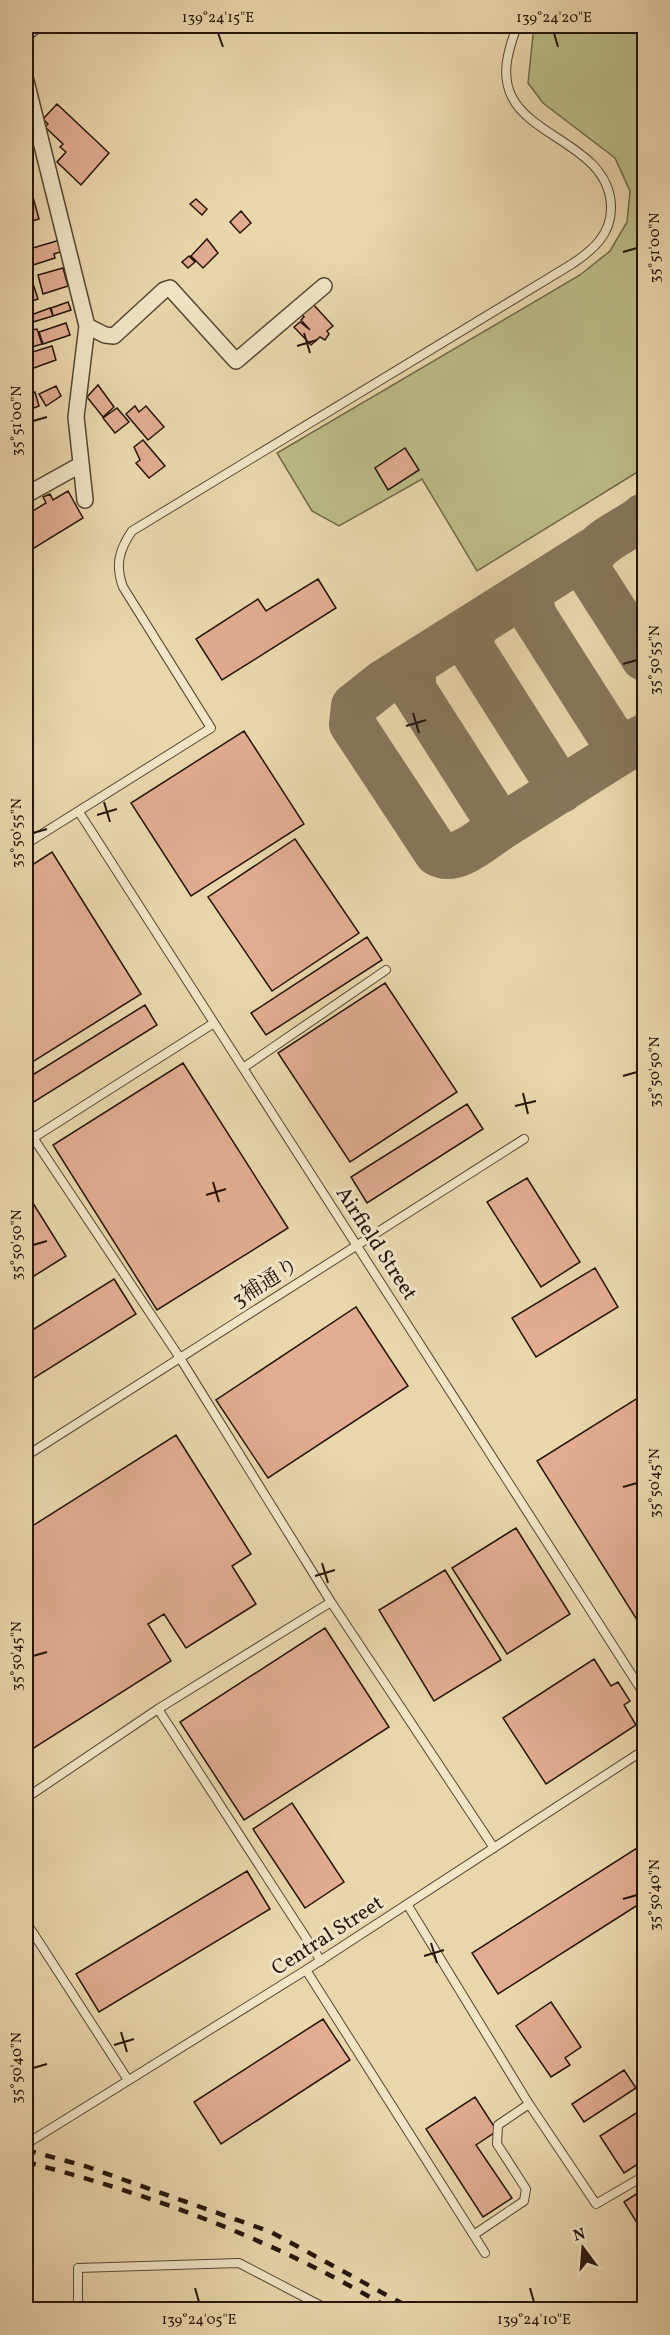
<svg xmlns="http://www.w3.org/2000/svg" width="670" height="2335" font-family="Vollkorn,'Noto Serif JP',serif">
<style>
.green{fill:#bbbd86;stroke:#70694a;stroke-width:1.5}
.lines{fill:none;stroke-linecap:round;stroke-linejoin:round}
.taxiway{stroke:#87765c;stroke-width:46}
.building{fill:#e3ac92;stroke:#25150e;stroke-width:1.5}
.lane-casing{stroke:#564635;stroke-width:10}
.street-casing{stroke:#564635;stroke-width:18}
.lane{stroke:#f1e5c8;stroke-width:8}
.street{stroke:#f1e5c8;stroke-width:15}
.rail{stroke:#25150e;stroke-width:4.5;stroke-dasharray:10 10;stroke-linecap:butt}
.ticks{fill:none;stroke:#25150e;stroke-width:2}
.labels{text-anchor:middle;stroke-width:6;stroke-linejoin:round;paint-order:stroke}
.street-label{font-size:21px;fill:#25150e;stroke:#f1e5c8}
.neatline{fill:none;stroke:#25150e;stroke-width:2}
.ticks-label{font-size:15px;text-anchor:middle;fill:#25150e}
</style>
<rect width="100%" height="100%" fill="#e9d7ab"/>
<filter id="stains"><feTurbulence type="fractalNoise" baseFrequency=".00333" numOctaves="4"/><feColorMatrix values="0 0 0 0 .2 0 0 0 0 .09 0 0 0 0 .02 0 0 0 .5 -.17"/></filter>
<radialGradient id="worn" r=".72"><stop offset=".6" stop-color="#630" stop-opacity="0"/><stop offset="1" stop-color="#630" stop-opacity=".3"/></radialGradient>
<!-- green -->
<path class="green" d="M534,26H644V468L477,571L422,479L339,526L312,511L277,453L580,275L610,251L627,222L630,191L615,158L543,103L528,83Z"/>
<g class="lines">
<!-- taxiway -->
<path class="taxiway" d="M644,516C626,533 581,543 591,575L644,658
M536,587L530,601L534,616L609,734C620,744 632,745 644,737
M477,624L470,640L471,648L561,790
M417,662L413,672V689L501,827L644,737
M501,827C485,837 456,865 437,853L352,724L354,706L383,683L594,550"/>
</g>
<!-- building -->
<path class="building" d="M57,104L109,153L81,185L57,162L66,152L60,147L63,144L45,127L48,124L43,119Z
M33,197L39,219L26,223V199Z
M196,199L207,209L202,215L190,204Z
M241,211L251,223L240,233L230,222Z
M207,239L218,253L203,268L191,256Z
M60,240L63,251L54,254L55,258L30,266L26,250Z
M189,256L195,262L188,268L182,262Z
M28,268L38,299L26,303V269Z
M63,268L68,286L43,294L38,275Z
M68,302L71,310L53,316L51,308Z
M312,303L333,326L327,331L329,334L325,340L320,337L311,345L294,327L300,322L310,330L301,320L304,317L301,313Z
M50,308L53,316L33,322L31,315Z
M30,315L32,330L37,329L42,344L26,349V316Z
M66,323L70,335L43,344L39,332Z
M52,346L56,360L31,369L26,354Z
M98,385L114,407L103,417L87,397Z
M56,386L61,396L46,406L39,394Z
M35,392L39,406L26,411V396Z
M135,406L139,412L146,406L164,427L148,440L126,414Z
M117,408L129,422L115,433L103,418Z
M143,440L165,466L149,478L136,463L140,460L134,447Z
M405,448L419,470L388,490L375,468Z
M68,491L83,518L26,553V515L46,503L43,497L50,494L53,500Z
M318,579L336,608L222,680L196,639L258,599L266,611Z
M244,731L304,824L191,896L131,803Z
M295,839L359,933L272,991L208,897Z
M52,852L141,994L26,1066V869Z
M367,937L382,960L266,1035L251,1013Z
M385,983L457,1092L350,1162L278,1053Z
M145,1005L157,1025L29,1105L26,1099V1079Z
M183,1063L288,1228L157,1310L53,1145Z
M467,1104L483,1129L367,1203L351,1177Z
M527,1178L580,1262L541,1287L487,1202Z
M26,1192L66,1256L26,1281Z
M595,1268L618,1307L536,1357L512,1318Z
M114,1279L136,1314L26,1383V1334Z
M356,1307L408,1386L268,1478L216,1400Z
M644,1394V1631L537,1461Z
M176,1435L251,1554L232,1566L256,1604L186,1648L164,1614L148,1624L171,1661L26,1753V1530Z
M516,1528L570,1614L507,1654L452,1568Z
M445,1570L501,1660L434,1701L379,1610Z
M325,1628L389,1727L244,1820L180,1722Z
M594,1659L611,1686L618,1682L630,1701L624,1705L636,1725L546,1784L503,1718Z
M292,1803L344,1882L305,1908L253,1829Z
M637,1848L644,1859V1901L498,1994L472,1953Z
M247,1871L270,1909L99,2012L76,1974Z
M551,2002L581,2047L565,2058L570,2065L551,2077L516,2026Z
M323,2019L350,2060L221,2144L194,2102Z
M624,2070L636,2088L584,2122L572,2104Z
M475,2097L497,2131L476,2145L512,2198L483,2217L426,2129Z
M644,2108V2160L624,2173L600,2136Z
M644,2189V2234L624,2202Z"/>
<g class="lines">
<!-- lane casing -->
<g class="lane-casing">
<path id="lane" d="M79,812L644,1694
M26,844L211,728L123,587C115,565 119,550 132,531L572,264C593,250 612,234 611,206C609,148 532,138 512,97C500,74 509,48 517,26
M243,1068L386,970
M26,1127L180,1358L331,1602L494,1848
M33,1138L214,1023
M26,1456L524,1139
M158,1709L321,1961
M26,1798L158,1709L331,1602
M407,1904L529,2104L596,2204L644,2176
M26,1922L128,2080
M306,1970L485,2253
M26,2144L306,1970L644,1750
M475,2234L524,2201L526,2189L497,2144L498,2125L529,2104
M78,2310V2268L239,2263L329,2310"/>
</g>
<!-- street casing -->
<g class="street-casing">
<path id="street" d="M26,33L34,26
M26,81L87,326L76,417L85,500
M87,326L105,335L114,336L164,290L170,288L236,361L324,286
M26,495L80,465"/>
</g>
<!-- lane -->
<use href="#lane" class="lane"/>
<!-- street -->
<use href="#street" class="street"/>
<!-- rail -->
<path class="rail" d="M26,2150L85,2166L271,2232L414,2310
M26,2162C154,2195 277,2241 392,2310"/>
</g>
<!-- ticks -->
<path class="ticks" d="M218,33L223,47M554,33L558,47M623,252L637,248M304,333L310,353M297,346L317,340M33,421L47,417M623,664L637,660M413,713L419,733M406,726L426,720M104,802L110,822M97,815L117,809M33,833L47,829M623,1076L637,1072M523,1093L528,1114M515,1106L536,1101M213,1182L219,1202M206,1195L226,1189M33,1245L47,1241M623,1487L637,1483M322,1563L328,1583M315,1576L335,1570M33,1656L47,1652M623,1899L637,1895M431,1943L437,1963M424,1956L444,1950M121,2032L127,2052M114,2045L134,2039M33,2068L47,2064M195,2288L199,2302M530,2288L534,2302"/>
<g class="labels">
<!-- street labels -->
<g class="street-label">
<text transform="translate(377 1243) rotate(57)" y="7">Airfield Street</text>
<text transform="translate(265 1282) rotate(-32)" y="7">3補通り</text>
<text transform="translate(327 1935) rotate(-33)" y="7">Central Street</text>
</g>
</g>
<!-- margin -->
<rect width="670" height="2335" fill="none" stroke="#e9d7ab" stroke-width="66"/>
<!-- north arrow -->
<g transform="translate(583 2248) rotate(344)" stroke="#f1e5c8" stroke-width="4.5" paint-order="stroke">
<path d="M0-4.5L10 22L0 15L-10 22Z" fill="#25150e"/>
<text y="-9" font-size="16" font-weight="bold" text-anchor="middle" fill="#25150e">N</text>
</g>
<rect x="33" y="33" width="604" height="2269" class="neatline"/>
<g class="ticks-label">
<text x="218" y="22">139°24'15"E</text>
<text x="554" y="22">139°24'20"E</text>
<text transform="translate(654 248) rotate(-90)" y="5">35°51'00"N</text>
<text transform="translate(16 421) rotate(-90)" y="5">35°51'00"N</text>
<text transform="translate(654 660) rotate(-90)" y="5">35°50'55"N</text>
<text transform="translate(16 833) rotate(-90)" y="5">35°50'55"N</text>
<text transform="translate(654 1072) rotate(-90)" y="5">35°50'50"N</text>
<text transform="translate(16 1245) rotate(-90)" y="5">35°50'50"N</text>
<text transform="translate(654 1483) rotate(-90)" y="5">35°50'45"N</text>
<text transform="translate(16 1656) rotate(-90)" y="5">35°50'45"N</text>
<text transform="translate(654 1895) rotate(-90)" y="5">35°50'40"N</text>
<text transform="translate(16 2068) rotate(-90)" y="5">35°50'40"N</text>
<text x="199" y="2324">139°24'05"E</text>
<text x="534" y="2324">139°24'10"E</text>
</g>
<rect width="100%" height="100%" filter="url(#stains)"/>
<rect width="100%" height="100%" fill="url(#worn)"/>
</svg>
